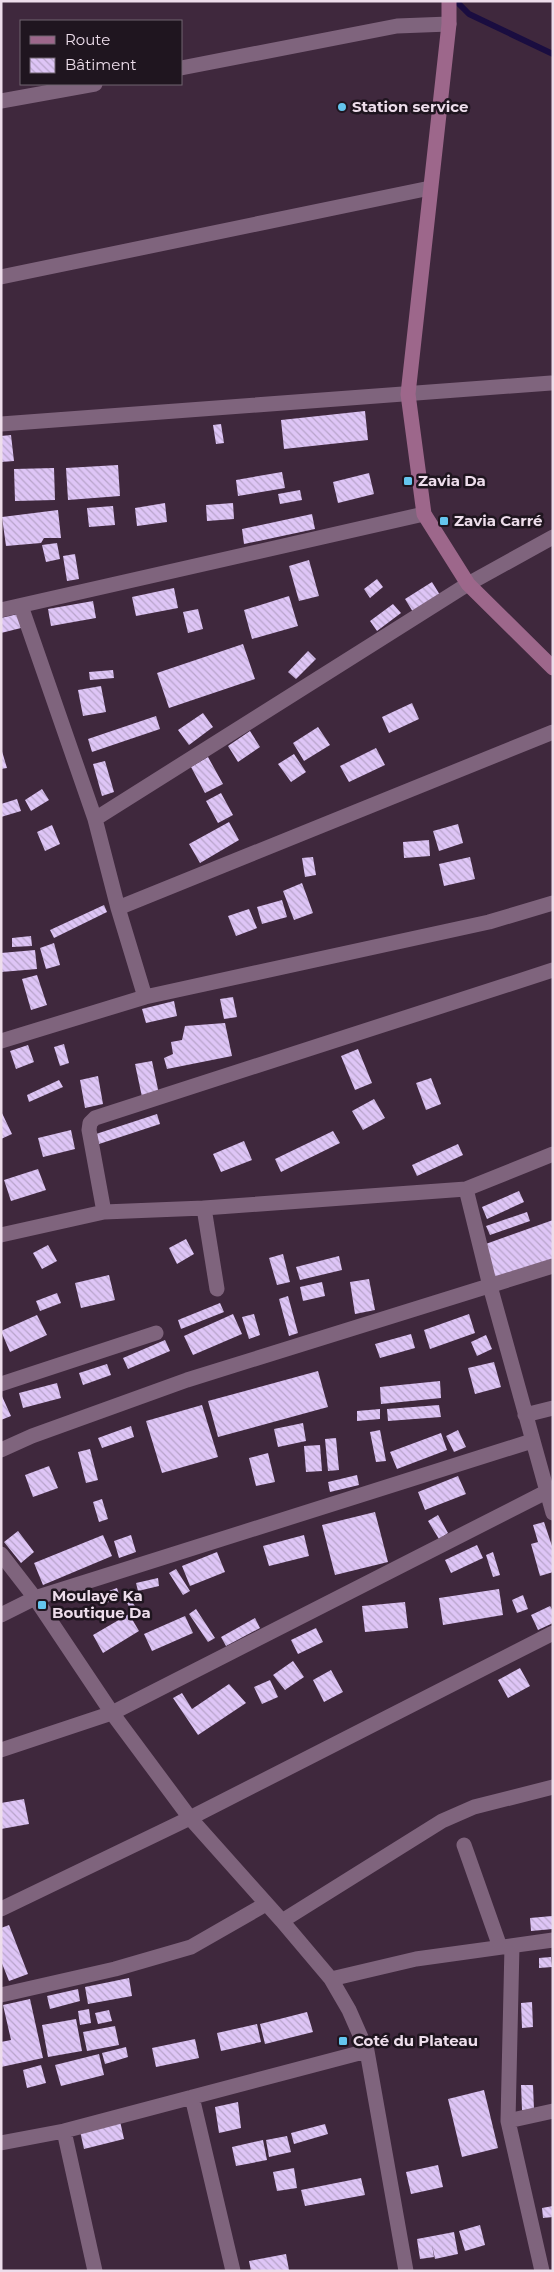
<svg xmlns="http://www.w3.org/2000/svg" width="554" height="2272" font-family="Montserrat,sans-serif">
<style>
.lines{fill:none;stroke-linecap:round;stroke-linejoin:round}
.stream{stroke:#1a0d40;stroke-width:6}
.building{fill:url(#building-back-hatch)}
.street{stroke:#7f647d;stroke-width:15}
.secondary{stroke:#9d678b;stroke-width:15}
.poi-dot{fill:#64c5ee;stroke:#1f151f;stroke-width:2}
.labels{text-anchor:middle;stroke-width:5;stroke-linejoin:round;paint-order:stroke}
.poi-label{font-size:15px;font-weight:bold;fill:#edddeb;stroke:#1f151f;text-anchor:start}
</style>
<defs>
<pattern id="building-back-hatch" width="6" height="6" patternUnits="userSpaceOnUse" patternTransform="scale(1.25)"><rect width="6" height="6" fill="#dec5f6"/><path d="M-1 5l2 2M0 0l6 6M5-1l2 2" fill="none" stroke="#b8a4ca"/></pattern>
</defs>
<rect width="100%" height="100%" fill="#3f283d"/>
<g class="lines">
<!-- stream -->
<path class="stream" d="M456,1L469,14L553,54"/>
</g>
<!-- building -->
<path class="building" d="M365,411L368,440L284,449L281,420Z
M221,424L224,443L216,444L213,425Z
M11,435L14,461L1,462V436Z
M118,465L120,496L68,500L66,468Z
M54,468L55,500L15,501L14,469Z
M282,472L285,488L238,496L236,480Z
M369,473L374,494L338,503L333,482Z
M300,490L302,500L280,504L278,494Z
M165,503L167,522L137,526L135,508Z
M233,503L234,519L207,521L206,505Z
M113,506L115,525L89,527L87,508Z
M58,510L61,538H44L41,543L6,546L2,517Z
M312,514L315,529L244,544L242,529Z
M57,543L60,559L46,562L42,545Z
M75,554L79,579L67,581L63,556Z
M309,560L319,596L299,601L289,566Z
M377,579L383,587L370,598L364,589Z
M432,582L440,595L413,612L405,599Z
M174,588L178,608L136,616L132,597Z
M289,596L298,626L252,639L244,610Z
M93,601L96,618L51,626L48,609Z
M393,604L401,613L377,631L370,621Z
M198,609L203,629L188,633L183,612Z
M18,614L21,628L1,633V618Z
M243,644L255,679L169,708L157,673Z
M308,651L316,659L296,679L288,672Z
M113,670L114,678L90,680L89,672Z
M101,686L106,712L83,716L78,690Z
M412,703L419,719L389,733L382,717Z
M203,713L213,727L189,745L178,730Z
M156,716L160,729L92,752L88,739Z
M318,727L330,745L304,761L293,743Z
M250,731L260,747L238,762L228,746Z
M1,748L7,768L1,769Z
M376,748L385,765L349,782L340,766Z
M294,754L306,772L291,782L278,764Z
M208,757L223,784L205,793L191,767Z
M105,761L114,792L102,796L93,764Z
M42,789L49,800L31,811L25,800Z
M221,793L233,815L218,823L206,801Z
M17,799L21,811L1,817V804Z
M229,822L239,840L200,863L189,844Z
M458,824L463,843L439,851L433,831Z
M52,825L60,844L45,851L37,832Z
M429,840L430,856L404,858L403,842Z
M313,857L316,875L305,877L302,858Z
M470,857L475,879L444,886L439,864Z
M302,883L313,913L294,920L283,891Z
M282,900L287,917L262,924L257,907Z
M104,905L107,912L54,938L50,930Z
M249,909L257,928L236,936L228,916Z
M31,936L32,946L12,947V938Z
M54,943L60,965L46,969L40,948Z
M35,950L37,969L1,972V953Z
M37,975L47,1005L31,1010L22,979Z
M233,997L237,1017L224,1019L220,999Z
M174,1001L177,1016L146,1023L142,1009Z
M225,1023L232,1056L167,1069L164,1058L173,1054L171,1042L182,1040L185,1026Z
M64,1044L69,1063L60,1066L54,1047Z
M28,1045L34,1062L16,1069L10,1051Z
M358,1049L372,1083L355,1090L341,1056Z
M152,1061L159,1094L142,1097L135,1064Z
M98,1076L103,1104L85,1108L80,1080Z
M431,1078L441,1104L426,1110L416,1083Z
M59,1080L63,1087L29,1102L27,1095Z
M374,1099L385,1118L363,1130L352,1111Z
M1,1111L12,1134L1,1139Z
M157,1114L160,1124L99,1144L96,1134Z
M71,1130L75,1149L43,1157L38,1138Z
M333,1131L340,1143L281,1172L275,1159Z
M244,1141L252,1160L221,1172L213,1154Z
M458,1144L463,1155L417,1176L412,1165Z
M38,1169L46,1190L11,1201L4,1180Z
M519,1191L524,1202L487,1219L482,1207Z
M527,1212L530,1221L490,1235L486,1226Z
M553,1220V1259L496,1280L483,1245Z
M186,1239L194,1254L177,1264L169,1248Z
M48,1245L57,1261L42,1269L33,1253Z
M283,1254L290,1282L277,1285L269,1258Z
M339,1256L342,1270L300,1280L296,1267Z
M109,1275L115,1300L81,1308L75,1283Z
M369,1279L375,1310L355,1314L350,1282Z
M322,1282L325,1296L303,1301L300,1287Z
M57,1293L61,1303L40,1311L36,1301Z
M288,1296L298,1333L289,1336L279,1299Z
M220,1303L224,1312L181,1329L178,1320Z
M233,1314L242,1334L193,1355L184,1336Z
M254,1314L260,1335L249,1339L242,1317Z
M469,1314L475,1333L430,1349L424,1330Z
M37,1315L47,1335L10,1352L1,1331Z
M411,1334L415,1348L380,1358L375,1344Z
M486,1335L492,1349L477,1356L471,1342Z
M165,1340L170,1351L128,1369L123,1358Z
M494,1362L501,1387L475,1394L468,1368Z
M107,1364L111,1375L83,1385L79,1373Z
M318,1371L328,1407L218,1437L208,1401Z
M440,1381L441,1398L381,1404L380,1387Z
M57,1383L61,1398L23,1408L19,1393Z
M1,1394L11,1416L1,1420Z
M202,1405L218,1457L162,1473L146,1421Z
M439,1405L441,1417L388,1421L387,1409Z
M380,1409V1419L357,1421V1411Z
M303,1423L306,1441L278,1447L274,1429Z
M131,1426L134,1437L102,1448L98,1438Z
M380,1430L386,1461L376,1462L370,1432Z
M458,1430L466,1447L454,1452L446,1436Z
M441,1433L447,1450L397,1469L390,1452Z
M336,1438L339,1470L328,1471L325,1439Z
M320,1445L322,1471L306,1472L304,1446Z
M90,1449L98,1480L86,1483L78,1452Z
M268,1453L275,1482L256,1486L249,1458Z
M49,1466L58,1488L33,1497L25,1475Z
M357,1475L359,1485L330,1492L328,1482Z
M458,1476L466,1494L425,1510L418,1492Z
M102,1499L108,1519L99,1522L93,1502Z
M375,1512L388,1562L335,1575L322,1525Z
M438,1515L448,1533L439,1539L428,1521Z
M544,1522L553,1549V1572L540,1576L531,1544L538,1542L533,1525Z
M18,1531L34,1552L21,1563L4,1542Z
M103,1535L112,1556L43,1585L34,1563Z
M131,1535L136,1552L119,1558L114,1541Z
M304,1535L309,1556L269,1566L263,1546Z
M477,1545L483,1558L451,1573L445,1560Z
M217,1552L225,1572L190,1586L182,1566Z
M493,1552L500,1575L493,1577L486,1555Z
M176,1569L190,1591L183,1595L169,1573Z
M158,1578L159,1586L138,1591L136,1583Z
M117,1588L120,1597L102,1605L98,1595Z
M499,1589L503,1615L443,1625L439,1598Z
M523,1595L528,1609L517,1613L512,1600Z
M131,1600L141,1615L136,1618L127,1603Z
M405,1602L408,1628L365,1632L362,1606Z
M550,1606L553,1611V1623L538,1630L531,1615Z
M196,1609L215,1638L208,1642L189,1614Z
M129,1614L139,1631L103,1653L93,1635Z
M185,1616L193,1633L152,1651L144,1634Z
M255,1618L260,1628L226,1646L221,1637Z
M316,1628L323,1642L298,1654L291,1640Z
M293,1661L304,1677L285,1690L273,1675Z
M520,1668L530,1686L508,1698L498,1680Z
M331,1670L343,1692L324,1702L313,1680Z
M270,1680L278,1697L262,1704L254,1687Z
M229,1684L246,1703L198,1735L173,1698L182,1693L192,1709Z
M24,1799L29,1824L1,1829V1803Z
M552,1916L553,1929L531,1931L530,1918Z
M9,1925L28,1974L9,1981L1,1961V1928Z
M551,1957L552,1967L539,1968V1958Z
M129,1978L132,1996L88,2004L85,1987Z
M78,1989L80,2001L50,2009L47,1996Z
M30,1999L43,2058L1,2067V2042L11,2040L3,2005Z
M532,2002L533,2027L522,2028L521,2003Z
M89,2009L91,2023L80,2025L78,2011Z
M109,2010L112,2021L98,2024L95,2013Z
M307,2012L313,2032L265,2044L260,2024Z
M76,2019L82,2051L48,2057L42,2025Z
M257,2024L261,2042L221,2051L217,2033Z
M115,2026L119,2045L87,2051L83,2032Z
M195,2039L199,2058L156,2067L152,2048Z
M126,2047L128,2057L105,2064L102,2053Z
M99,2054L104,2075L61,2086L55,2065Z
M41,2065L46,2083L27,2088L23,2070Z
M521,2085H533L534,2110H522Z
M484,2090L498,2148L462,2157L448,2099Z
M238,2102L241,2128L219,2133L215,2107Z
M120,2121L124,2139L84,2149L80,2131Z
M325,2124L328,2134L294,2144L291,2133Z
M287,2136L291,2152L269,2157L266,2140Z
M263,2140L267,2160L236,2166L232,2147Z
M438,2165L443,2187L411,2194L406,2172Z
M294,2168L297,2188L277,2191L273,2172Z
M361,2178L365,2195L305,2206L301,2190Z
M553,2206V2217L543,2218L542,2208Z
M480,2225L485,2245L465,2251L459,2231Z
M454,2232L458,2254L435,2259L432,2245L434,2257L420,2259L417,2239Z
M286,2254L289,2270L251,2271L249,2261Z"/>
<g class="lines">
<!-- street -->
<path class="street" d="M181,68L397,26L449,24
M1,101L95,84
M1,277L430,188
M1,424L551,383
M21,606L95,819L118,908L145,997
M1,610L424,514
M95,819L468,584L553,537
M118,908L553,732
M1,1041L145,997L489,922L553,903
M466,1189L490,1286L553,1513
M204,1208L217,1289
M104,1212L89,1130L90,1123L95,1118L553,970
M1,1235L104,1212L204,1208L466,1189L553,1154
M1,1384L156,1333
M525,1415L553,1408
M1,1450L32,1436L187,1380L553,1266
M1,1554L35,1598L112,1713L190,1818L282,1921L331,1979L349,2010L367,2051L406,2271
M1,1615L35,1598L532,1441
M1,1750L112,1713L546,1492
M464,1845L500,1947
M1,1909L190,1818L553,1633
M282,1921L442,1821L474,1807L553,1787
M512,1946L508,2121L542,2271
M331,1979L416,1959L553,1940
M1,1995L115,1969L191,1947L266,1904
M192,2097L233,2271
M508,2121L553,2111
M64,2131L95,2271
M1,2143L64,2131L367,2051"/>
<!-- secondary -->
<path class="secondary" d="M449,1V24L408,394L424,514L468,584L553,668"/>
</g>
<!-- markers -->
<g class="poi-dot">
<circle cx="342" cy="107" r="5"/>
<rect x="403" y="476" width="10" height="10" rx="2.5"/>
<rect x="439" y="516" width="10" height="10" rx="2.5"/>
<rect x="37" y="1600" width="10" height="10" rx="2.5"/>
<rect x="338" y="2036" width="10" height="10" rx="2.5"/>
</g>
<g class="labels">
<!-- poi labels -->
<g class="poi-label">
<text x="352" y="112">Station service</text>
<text x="418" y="486">Zavia Da</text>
<text x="454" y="526">Zavia Carré</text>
<text x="52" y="1601">Moulaye Ka<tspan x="52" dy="17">Boutique Da</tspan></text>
<text x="353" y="2046">Coté du Plateau</text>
</g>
</g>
<!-- border -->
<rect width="554" height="2272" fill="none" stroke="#edddeb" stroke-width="5"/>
<!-- legend -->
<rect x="20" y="20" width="162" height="65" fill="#1f151f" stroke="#716571"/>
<rect x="30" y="36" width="25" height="8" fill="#9d678b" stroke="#716571"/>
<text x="65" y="45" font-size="15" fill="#edddeb">Route</text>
<rect x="30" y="58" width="25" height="15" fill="url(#building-back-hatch)" stroke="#716571"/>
<text x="65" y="70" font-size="15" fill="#edddeb">Bâtiment</text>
</svg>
